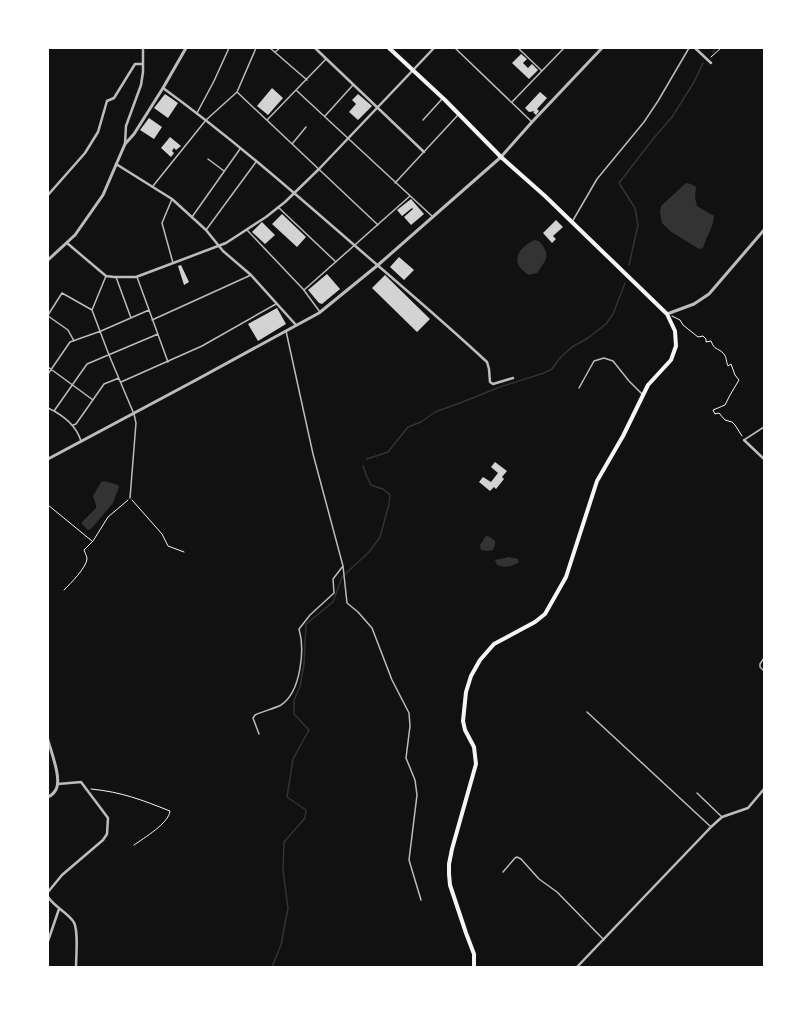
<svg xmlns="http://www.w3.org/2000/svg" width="812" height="1015" font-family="'DM Sans',sans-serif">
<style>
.water{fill:#333}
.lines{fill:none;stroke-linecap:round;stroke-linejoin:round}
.stream{stroke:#333;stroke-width:1.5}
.building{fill:#d3d3d3}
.path{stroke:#f5f5f5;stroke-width:1}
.service{stroke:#bcbcbc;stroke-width:1.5}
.minor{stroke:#bcbcbc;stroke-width:2.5}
.tertiary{stroke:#bcbcbc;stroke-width:3}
.primary{stroke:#f5f5f5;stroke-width:4}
</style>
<rect width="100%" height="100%" fill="#111"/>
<!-- water -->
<path class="water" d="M686,183L691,184L696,187L695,198L697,206L714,216C714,226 706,237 703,248L699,249L670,231L662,223L660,213L661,206Z
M534,240L539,241C551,255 547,259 537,273L529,275C510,264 516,249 534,240Z
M104,481L118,485L119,487L113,503L91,529L88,530L82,524V522L96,508V505L93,496L101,482Z
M486,536L490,537L495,541V545L493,550L487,551L481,550L480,545Z
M509,557L518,559L519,562C511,567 505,568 497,565L495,560Z"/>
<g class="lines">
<!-- stream -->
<path class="stream" d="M713,52L716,48
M629,265L638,225L635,208L619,183L653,139L672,117L694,82L703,63
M367,459L388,452L408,427L421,422L435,412L460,403L500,387L544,373L552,369L559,359L572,347L588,338L606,324L613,314L625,283
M272,967L281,945L288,908L283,870L284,842L305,818L306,810L287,797L293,759L309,730L294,714V700L300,687L304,664L306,624L333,602L342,577L370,551L380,537L389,504L390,495L383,489L371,485L367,477L363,466"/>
</g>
<!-- building -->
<path class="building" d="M521,54L527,59L523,63L528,68L532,64L538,70L529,79L512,63Z
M272,88L283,98L268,115L257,106Z
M540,92L547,98L537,109L539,111L536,115L533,112L535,111L529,112L525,108Z
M165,94L178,103L168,118L154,108Z
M358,94L372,106L358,120L349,112L356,104L352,100Z
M149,118L162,127L154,139L140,130Z
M170,137L181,146L176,150L174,148L172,151L174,153L171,157L161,148Z
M411,199L424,214L411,225L404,217L413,209L412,208L402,216L397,210Z
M282,214L306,237L297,247L272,224Z
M556,220L563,227L553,236L556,239L552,243L543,233Z
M262,222L275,235L265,244L252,232Z
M399,257L414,270L404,280L390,267Z
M181,265L189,282L184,285L178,266Z
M327,274L340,289L322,304L319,303L308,290Z
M385,275L430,319L417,332L372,288Z
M277,308L286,324L258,341L248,324Z
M495,462L507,471L502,477L504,479L496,489L494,487L490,491L479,482L483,477L491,482L498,473L491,467Z"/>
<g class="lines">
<!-- path -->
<path class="path" d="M711,57L721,48
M672,316L680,320L683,325L698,337L703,336L706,339V342L711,341C715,351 717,347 723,353C727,357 726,362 728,366L731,364L735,375L739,380L730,395L725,405L713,410L715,414L719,413L725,420L732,422L735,425L742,436
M132,500L162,534L168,546L184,552
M48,505L92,541
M64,590C71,583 86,568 87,559C87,556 85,553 84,550L93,541L108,517L128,500
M91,789C122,792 142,800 170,811C169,823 144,838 134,845"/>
<!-- service -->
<path class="service" d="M270,48L307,80
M455,48L532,122
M518,48L542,71
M275,52L280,48
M297,91L433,217
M237,92L378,225
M512,102L564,48
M197,113L214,81L229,48
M325,116L353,85
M267,120L326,59
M423,120L442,99
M292,144L306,127
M208,159L224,171
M395,183L458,115
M153,186L206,120L237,92L256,48
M172,199L162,223L173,263
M278,207L336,262
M192,217L240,149
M572,222L597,179L644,122L658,101L689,48
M206,230L256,162
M247,230L303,289L320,312
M106,276L92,310L109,355L134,414L136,423L130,498
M116,277L131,318
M137,277L168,362
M304,290L410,196
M48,315L62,293L92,310
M48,316L68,330L74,341
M152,320L251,275
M286,331L313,454L343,566L347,603L358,612L372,628L392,680L409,713L410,726L406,758L415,780L417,795L409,860L421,900
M48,367L93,400
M48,374L70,342L101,331L149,310
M121,382L202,346L276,304
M579,388L594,361L604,358L613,361L629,381L642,394
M48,408C63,415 76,425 81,441
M54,411L87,364L158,334
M73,425L76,424L104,384L119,378
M744,440L764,427
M764,658L760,664V667L764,671
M587,712L710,826
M259,734L253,718L255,715C261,712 276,708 281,705C301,692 305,649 299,629L310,615L334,593L333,579L343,566
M697,793L722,817
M503,872L515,858L517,857L521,859L539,879L557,892L604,940"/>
<!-- minor -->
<path class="minor" d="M315,48L424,152
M695,48L711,63
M163,88C229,136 291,190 353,244C398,283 443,321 487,362L489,369L490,382L493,384L513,378
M125,144L126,126L141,85L143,72V48
M116,164L172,199L206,230L223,251L251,275L296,325
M48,195L85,153L98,132L107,101L114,98L135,64H143
M67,243L106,276L114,277H136L168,265L226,243L266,217L285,202L319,169L434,48
M744,440L764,459
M48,892L62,875L103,840L107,834L108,818L81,782L58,784
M48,897C55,907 66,912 73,921C79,928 76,957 76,967
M48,941L59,909
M577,967L711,827L722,817L748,808L764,789"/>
<!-- tertiary -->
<path class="tertiary" d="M48,260L75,235L103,195L125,144L134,134L163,88L186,48
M667,314L694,304L709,294L764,230
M48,459L196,380L319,313L378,265L501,157L532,122L602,48
M48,740C51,752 63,781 55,791C54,793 50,796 48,797"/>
<!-- primary -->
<path class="primary" d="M389,48L445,100L501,157L545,196L667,314L675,331L676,346L671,360L648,385L623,436L597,481L566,577L545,614L535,622L494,644L480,660L471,676L466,692L463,721L465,730L474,747L476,764L452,849L449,864V874L450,885L466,933L474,954V967"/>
</g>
<!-- border -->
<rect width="812" height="1015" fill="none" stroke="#ffffff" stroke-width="98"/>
</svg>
